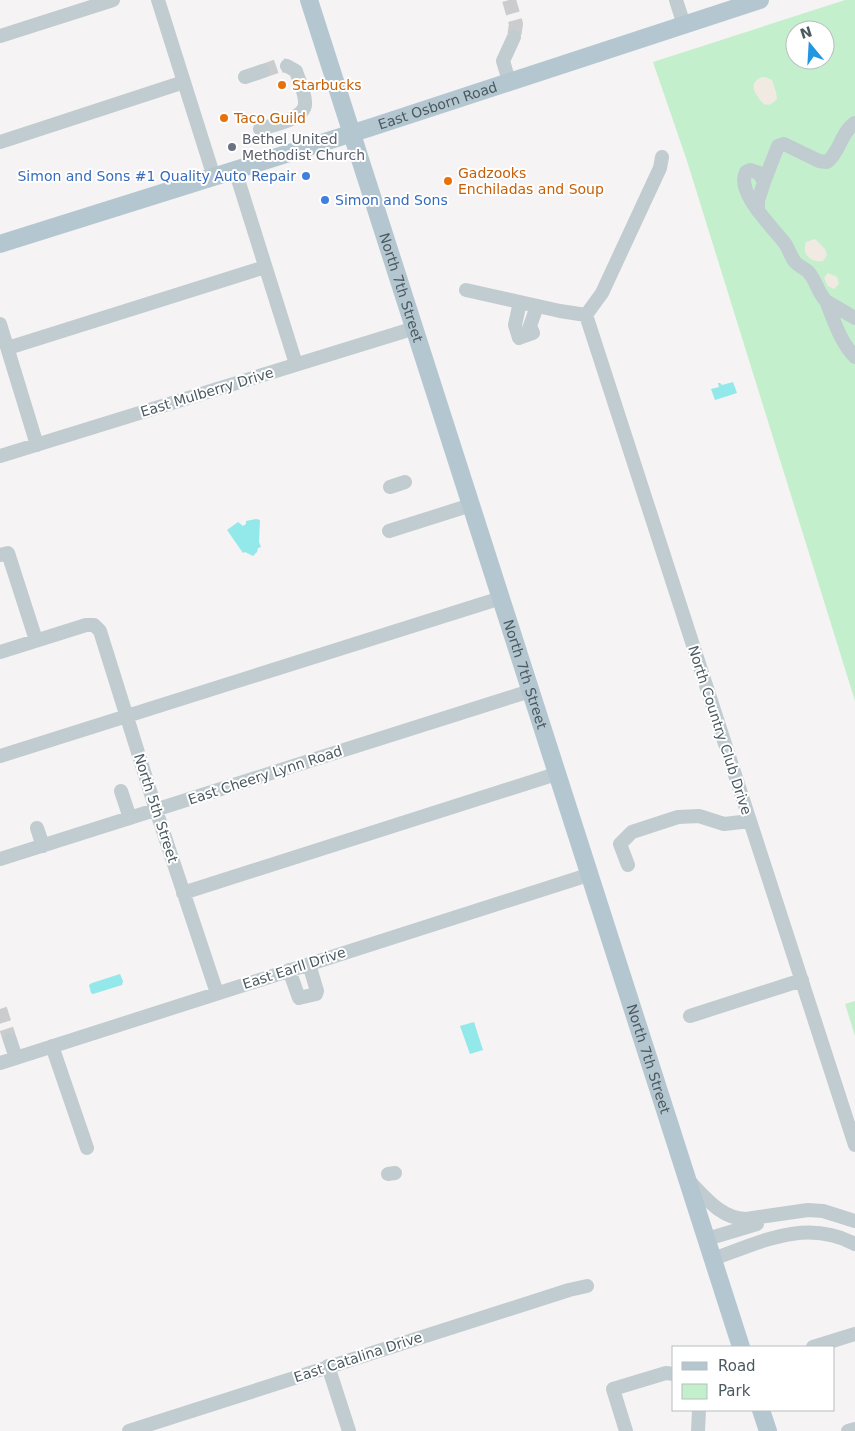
<svg xmlns="http://www.w3.org/2000/svg" width="855" height="1431" font-family="'DejaVu Sans',sans-serif">
<style>
.green{fill:#c4efcd;fill-rule:evenodd}
.sand{fill:#f1eae2}
.water{fill:#93e8ea}
.lines{fill:none;stroke-linecap:round;stroke-linejoin:round}
.minor-tunnel{stroke:#caccce;stroke-width:14;stroke-dasharray:14 7;stroke-linecap:butt}
.minor{stroke:#c1ccd1;stroke-width:14}
.major{stroke:#b4c7d0;stroke-width:18}
.food-dot{fill:#e8710a;stroke:#fff;stroke-width:2}
.worship-dot{fill:#6b7280;stroke:#fff;stroke-width:2}
.shop-dot{fill:#3f7fe0;stroke:#fff;stroke-width:2}
.labels{text-anchor:middle;stroke-width:4;stroke-linejoin:round;paint-order:stroke}
.food-label{font-size:14px;fill:#c56008;stroke:#fff;text-anchor:start}
.street-label{font-size:14px;fill:#4b5960;stroke:#fff}
.worship-label{font-size:14px;fill:#5b616d;stroke:#fff;text-anchor:start}
.shop-label{font-size:14px;fill:#366cbe;stroke:#fff;text-anchor:end}
</style>
<rect width="100%" height="100%" fill="#f5f3f3"/>
<!-- green -->
<path class="green" d="M845,0H855V701L687,161L653,62ZM795,30H825V60H795Z
M855,1001V1036L845,1004Z"/>
<!-- sand -->
<path class="sand" d="M762,77H765L772,80L776,92L777,99C768,108 764,106 758,97C752,88 751,82 762,77Z
M815,239L825,249L827,255L823,261C811,263 801,254 806,242Z
M828,273L837,277L839,284L834,289L828,286L824,278Z"/>
<!-- water -->
<path class="water" d="M733,382L737,393L715,400L711,389L719,387L718,383H720L722,385Z
M256,519L260,520L259,542L261,547L258,548L257,552L253,556L245,552L243,553L227,530L238,522L243,526L246,524V521Z
M120,974L123,981L122,985L93,994L91,993L89,985L92,983Z
M474,1022L483,1050L470,1054L460,1026Z"/>
<g class="lines">
<!-- minor-tunnel -->
<path class="minor-tunnel" d="M509,0L516,24L514,37
M263,71L280,65L287,66
M0,1009L10,1040"/>
<!-- minor -->
<path class="minor" d="M158,0L214,177
M676,0L684,25
M0,36L113,0
M245,77L263,71
M509,81L503,61L514,37
M260,129C273,125 307,119 305,102C305,92 299,81 296,71L287,66
M0,142L184,82
M662,157L660,168L602,293L586,315L855,1145
M235,170L296,364
M764,182L778,146L784,144L819,161L827,162C840,152 841,132 855,123
M758,211V201L764,182L759,173L750,170L746,172C735,193 775,229 786,245C789,250 791,257 795,262C799,267 806,268 810,274C817,283 818,293 826,301
M466,290L560,311L586,315
M520,302L515,325L519,338L533,333L530,326L537,306
M855,318L826,301C834,320 840,342 855,357
M0,324L37,445
M8,348L265,267
M0,456L415,328
M390,487L405,482
M389,531L471,505
M0,555L8,553L36,640
M0,652L86,625H94L100,631L156,810L217,993
M0,756L501,598
M121,791L130,818
M37,828L43,846
M0,859L530,691
M628,865L620,844L632,832L678,817L699,816L724,824L750,821
M183,893L556,774
M289,970L299,998L316,994L317,991L309,964
M690,1016L802,980
M10,1040L16,1058
M52,1046L87,1148
M0,1063L588,875
M388,1174L395,1173
M688,1180C704,1196 721,1219 746,1219L808,1210L823,1211L855,1221
M707,1239L757,1224
M713,1259C761,1242 806,1218 855,1244
M813,1347L855,1334
M328,1366L349,1431
M129,1431L569,1290L587,1286
M626,1431L613,1389L666,1373L674,1374
M698,1431L699,1410
M848,1431L855,1429"/>
<!-- major -->
<g class="major">
<path id="s1" d="M309,0L741,1347"/>
<path id="s2" d="M0,244L372,127L760,0"/>
<path d="M761,1410L768,1431"/>
</g>
</g>
<!-- markers -->
<g class="food-dot">
<circle cx="282" cy="85" r="5"/>
<circle cx="224" cy="118" r="5"/>
<circle cx="448" cy="181" r="5"/>
</g>
<circle class="worship-dot" cx="232" cy="147" r="5"/>
<g class="shop-dot">
<circle cx="306" cy="176" r="5"/>
<circle cx="325" cy="200" r="5"/>
</g>
<g class="labels">
<!-- food labels -->
<g class="food-label">
<text x="292" y="90">Starbucks</text>
<text x="234" y="123">Taco Guild</text>
<text x="458" y="178">Gadzooks<tspan x="458" dy="16">Enchiladas and Soup</tspan></text>
</g>
<!-- street labels -->
<g class="street-label">
<text dy="5" stroke="none"><textPath href="#s2" startOffset="459">East Osborn Road</textPath></text>
<text dy="5" stroke="none"><textPath href="#s1" startOffset="302">North 7th Street</textPath></text>
<text transform="translate(207 392) rotate(-17)" y="5">East Mulberry Drive</text>
<text dy="5" stroke="none"><textPath href="#s1" startOffset="708">North 7th Street</textPath></text>
<text transform="translate(720 730) rotate(72)" y="5">North Country Club Drive</text>
<text transform="translate(265 775) rotate(-18)" y="5">East Cheery Lynn Road</text>
<text transform="translate(156 808) rotate(72)" y="5">North 5th Street</text>
<text transform="translate(294 968) rotate(-18)" y="5">East Earll Drive</text>
<text dy="5" stroke="none"><textPath href="#s1" startOffset="1112">North 7th Street</textPath></text>
<text transform="translate(358 1357) rotate(-18)" y="5">East Catalina Drive</text>
</g>
<!-- worship labels -->
<g class="worship-label">
<text x="242" y="144">Bethel United<tspan x="242" dy="16">Methodist Church</tspan></text>
</g>
<!-- shop labels -->
<g class="shop-label">
<text x="296" y="181">Simon and Sons #1 Quality Auto Repair</text>
<text x="335" y="205" text-anchor="start">Simon and Sons</text>
</g>
</g>
<!-- legend -->
<rect x="672" y="1346" width="162" height="65" fill="#ffffff" stroke="#b7bdbf"/>
<rect x="682" y="1362" width="25" height="8" fill="#b4c7d0" stroke="#b7bdbf"/>
<text x="718" y="1371" font-size="15" fill="#4b5960">Road</text>
<rect x="682" y="1384" width="25" height="15" fill="#c4efcd" stroke="#b7bdbf"/>
<text x="718" y="1396" font-size="15" fill="#4b5960">Park</text>
<!-- north arrow -->
<g transform="translate(810 45) rotate(342)"><circle r="24" fill="#ffffff" stroke="#b7bdbf"/>
<path d="M0-4L9 19L0 12L-9 19Z" fill="#2197e0"/>
<text y="-8" font-size="14" font-weight="bold" text-anchor="middle" fill="#4b5960">N</text>
</g>
</svg>
